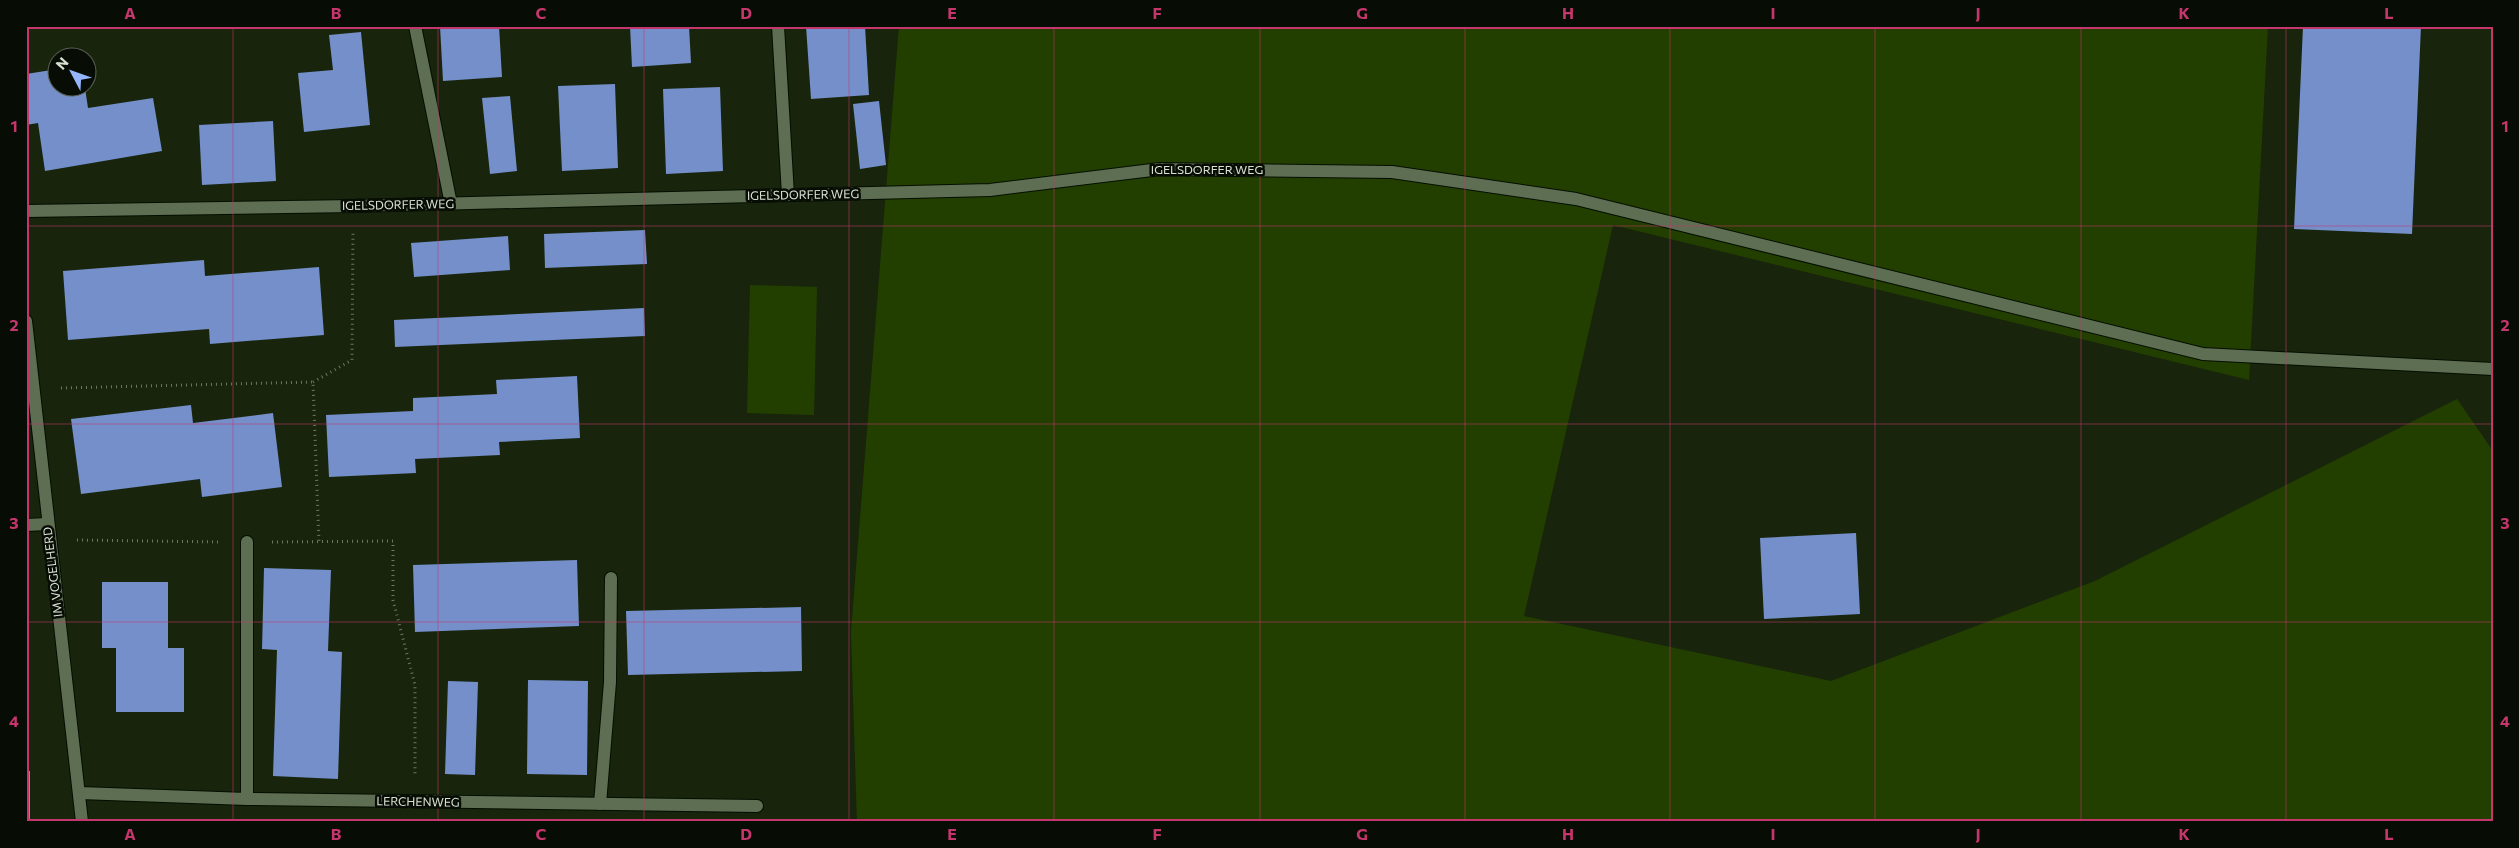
<svg xmlns="http://www.w3.org/2000/svg" width="2519" height="848" font-family="Commissioner,sans-serif">
<style>
.green{fill:#233f00}
.building{fill:#748fca}
.lines{fill:none;stroke-linecap:round;stroke-linejoin:round}
.service-casing{stroke:#040e00;stroke-width:14}
.minor-casing{stroke:#040e00;stroke-width:14}
.path{stroke:#6d7863;stroke-width:3;stroke-dasharray:1 4;stroke-linecap:butt}
.service{stroke:#5e6e52;stroke-width:12}
.minor{stroke:#5e6e52;stroke-width:12}
.grid{fill:none;stroke:#c5366d;stroke-width:1;stroke-opacity:0.55}
.labels{text-anchor:middle;stroke-width:5;stroke-linejoin:round;paint-order:stroke}
.street-label{font-size:12px;fill:#d8e1d1;stroke:#070c04}
.neatline{fill:none;stroke:#c5366d;stroke-width:2}
.grid-label{font-size:16px;text-anchor:middle;font-weight:bold;fill:#c5366d}
</style>
<rect width="100%" height="100%" fill="#18250c"/>
<!-- green -->
<path class="green" d="M899,26H2268L2249,380L1613,225L1524,616L1831,681L2095,581L2457,399L2493,451V822H857L851,632Z
M750,285L817,287L814,415L747,413Z"/>
<!-- building -->
<path class="building" d="M440,26H499L502,77L443,81Z
M630,26H689L691,63L632,67Z
M806,26H865L869,95L811,99Z
M2303,26H2421L2412,234L2294,229Z
M361,32L370,125L304,132L298,73L333,70L329,35Z
M58,69V88H85L88,108L153,98L162,151L45,171L38,123L26,125V74Z
M615,84L618,168L562,171L558,86Z
M720,87L723,171L666,174L663,89Z
M510,96L517,171L490,174L482,98Z
M879,101L886,165L860,169L853,104Z
M273,121L276,181L202,185L199,125Z
M645,230L647,264L545,268L544,234Z
M508,236L510,270L414,277L411,243Z
M204,260L205,276L319,267L324,335L210,344L209,329L68,340L63,271Z
M644,308L645,336L395,347L394,320Z
M577,376L580,438L499,442L500,455L415,459L416,473L329,477L326,415L413,411V398L497,394L496,380Z
M191,405L193,423L273,413L282,487L202,497L200,479L81,494L71,419Z
M1856,533L1860,614L1764,619L1760,538Z
M577,560L579,626L415,632L413,565Z
M264,568L331,570L328,651L342,652L338,779L273,776L277,650L262,649Z
M102,582H168V648H184V712H116V648H102Z
M801,607L802,671L628,675L626,611Z
M528,680L588,681L587,775L527,774Z
M448,681L478,682L475,775L445,774Z
M26,771H30V822H26Z"/>
<g class="lines">
<!-- service casing -->
<g class="service-casing">
<path id="service" d="M415,26L451,204
M778,26L788,195
M247,799V542
M600,804L610,682L611,578"/>
</g>
<!-- minor casing -->
<g class="minor-casing">
<path id="minor" d="M26,211L354,206L990,190L1160,169L1392,172L1576,199L2203,354L2493,369
M26,321L82,822
M26,525L47,524
M80,793L247,799L757,806"/>
</g>
<!-- path -->
<path class="path" d="M313,382L352,360L353,233
M61,388L313,382L319,542
M77,540L221,542
M272,542L393,541V600L415,685V774"/>
<!-- service -->
<use href="#service" class="service"/>
<!-- minor -->
<use href="#minor" class="minor"/>
</g>
<!-- grid -->
<path class="grid" d="M233,26V822M438,26V822M644,26V822M849,26V822M1054,26V822M1260,26V822M1465,26V822M1670,26V822M1875,26V822M2081,26V822M2286,26V822M26,226H2493M26,424H2493M26,622H2493"/>
<g class="labels">
<!-- street labels -->
<g class="street-label">
<text x="1207" y="174">IGELSDORFER WEG</text>
<text transform="translate(803 195) rotate(-1)" y="4">IGELSDORFER WEG</text>
<text transform="translate(398 205) rotate(-1)" y="4">IGELSDORFER WEG</text>
<text transform="translate(53 572) rotate(-97)" y="4">IM VOGELHERD</text>
<text transform="translate(418 802) rotate(1)" y="4">LERCHENWEG</text>
</g>
</g>
<!-- border -->
<rect width="2519" height="848" fill="none" stroke="#070c04" stroke-width="55"/>
<!-- north arrow -->
<g transform="translate(72 72) rotate(311)"><circle r="24" fill="#070c04" stroke="#5b6156"/>
<path d="M0-4L9 19L0 12L-9 19Z" fill="#95b6fd"/>
<text y="-8" font-size="14" font-weight="bold" text-anchor="middle" fill="#d8e1d1">N</text>
</g>
<rect x="28" y="28" width="2464" height="792" class="neatline"/>
<g class="grid-label">
<text x="130" y="19">A</text>
<text x="336" y="19">B</text>
<text x="541" y="19">C</text>
<text x="746" y="19">D</text>
<text x="952" y="19">E</text>
<text x="1157" y="19">F</text>
<text x="1362" y="19">G</text>
<text x="1568" y="19">H</text>
<text x="1773" y="19">I</text>
<text x="1978" y="19">J</text>
<text x="2184" y="19">K</text>
<text x="2389" y="19">L</text>
<text x="14" y="132">1</text>
<text x="2505" y="132">1</text>
<text x="14" y="331">2</text>
<text x="2505" y="331">2</text>
<text x="14" y="529">3</text>
<text x="2505" y="529">3</text>
<text x="14" y="727">4</text>
<text x="2505" y="727">4</text>
<text x="130" y="840">A</text>
<text x="336" y="840">B</text>
<text x="541" y="840">C</text>
<text x="746" y="840">D</text>
<text x="952" y="840">E</text>
<text x="1157" y="840">F</text>
<text x="1362" y="840">G</text>
<text x="1568" y="840">H</text>
<text x="1773" y="840">I</text>
<text x="1978" y="840">J</text>
<text x="2184" y="840">K</text>
<text x="2389" y="840">L</text>
</g>
</svg>
